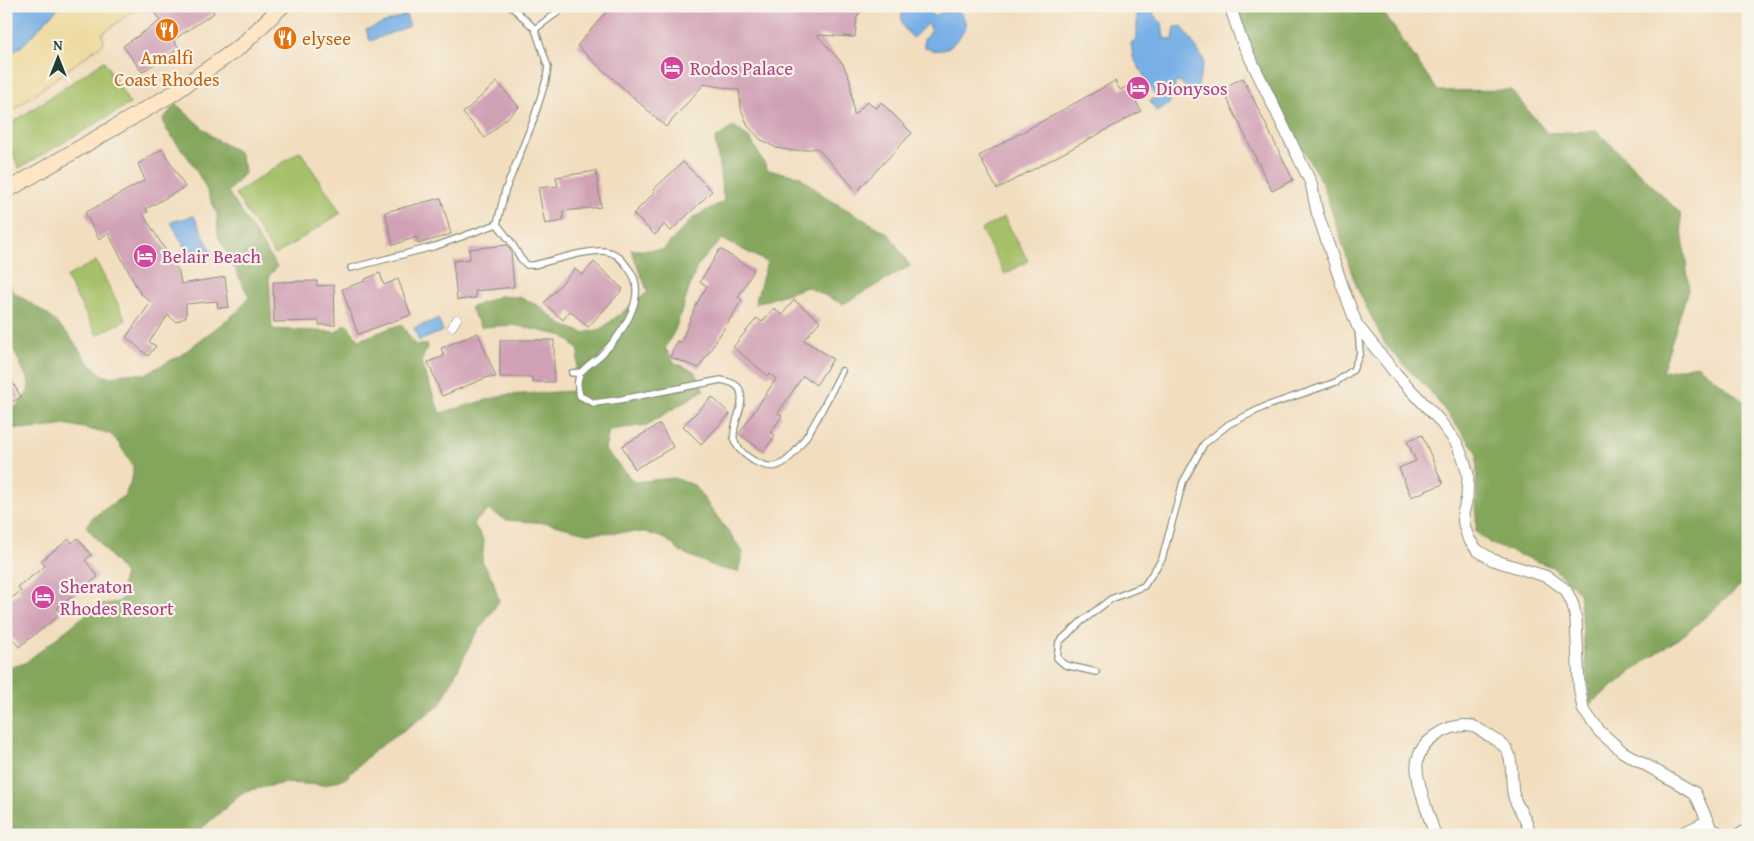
<svg xmlns="http://www.w3.org/2000/svg" width="1754" height="841" font-family="'Gentium Book Plus',serif">
<style>
.green{fill:#a5c067;stroke:#627e4e}
.forest{fill:#84a65c;stroke:#527248}
.sand{fill:#eeda9e;stroke:#868c69}
.water{fill:#77afe6;stroke:#4b768d}
.building{fill:#d0a0b5}
.lines{fill:none;stroke-linecap:round;stroke-linejoin:round}
.service-casing{stroke:#888e7a;stroke-width:8}
.pedestrian-casing{stroke:#888e7a;stroke-width:9}
.minor-casing{stroke:#888e7a;stroke-width:13}
.secondary-casing{stroke:#888e7a;stroke-width:17}
.service{stroke:#fff;stroke-width:5.5}
.pedestrian{stroke:#fff;stroke-width:8}
.minor{stroke:#fff;stroke-width:11}
.secondary{stroke:#fde5c5;stroke-width:15}
.labels{text-anchor:middle;stroke-width:4.5;stroke-linejoin:round;paint-order:stroke}
.food-label{font-size:19px;fill:#c56008;stroke:#f7f3e8;text-anchor:start}
.hotel-label{font-size:19px;fill:#b23c85;stroke:#f7f3e8;text-anchor:start}
</style>
<rect width="100%" height="100%" fill="#f7f3e8"/>
<filter id="ink" filterUnits="userSpaceOnUse"><feTurbulence type="fractalNoise" baseFrequency=".02" numOctaves="2"/><feDisplacementMap in="SourceGraphic" scale="10" xChannelSelector="R" yChannelSelector="G"/><feConvolveMatrix kernelMatrix="1 2 1 2 8 2 1 2 1" color-interpolation-filters="sRGB"/></filter>
<filter id="wash" filterUnits="userSpaceOnUse"><feTurbulence type="fractalNoise" baseFrequency=".0096" numOctaves="4" result="noise"/><feDisplacementMap in="SourceGraphic" scale="20" xChannelSelector="R" yChannelSelector="G"/><feGaussianBlur stdDeviation="1.12" result="paint"/><feColorMatrix in="noise" values="0 0 0 0 0 0 0 0 0 0 0 0 0 0 0 0 0 1.4 0 .05"/><feComposite in="paint" operator="in"/></filter>
<g filter="url(#wash)">
<rect width="100%" height="100%" fill="#f2debf"/>
<!-- green -->
<path class="green" d="M104,61L130,104L19,168L6,139V127Z
M300,151L341,213L275,255L235,194Z
M1004,217L1028,261L1005,274L981,230Z
M96,261L126,320L97,335L66,277Z"/>
<!-- forest -->
<path class="forest" d="M1231,6H1379L1438,91L1511,90L1547,133L1597,131L1680,213L1689,287L1662,372L1697,365L1748,405V579L1688,632L1647,660L1590,704L1579,592L1552,567L1491,544L1476,532L1477,452L1430,391L1386,346L1356,286L1324,187L1244,43Z
M176,104L215,139L239,152L245,172L228,192L277,267L269,276L272,329L336,332L346,324L359,340L401,324L415,345H428L421,362L440,413L505,395L573,391L579,351L564,336L513,325L481,327L470,308L499,296L519,297L539,306L562,325L584,333L601,329L648,292L631,250H663L694,217L724,201L715,139L734,126L751,140L768,170L799,176L827,198L889,234L910,266L843,304L807,287L755,304L767,262L722,239L697,266L675,330L665,348L675,363L694,371L704,390L647,425L609,430L605,450L634,482L674,478L694,485L743,552L738,572L718,568L681,552L666,539L645,532L586,533L547,523L506,520L489,510L473,523L484,541L482,561L493,580L499,601L473,639L440,705L375,750L346,778L325,785L285,783L245,791L194,835H6V669L25,663L99,604L119,602L125,594L122,584L125,574L86,526L92,518L125,495L133,476V466L117,441L110,434L70,425L31,429L6,428V414L22,401L28,392L29,382L6,334V270L12,291L47,314L69,335L88,362L104,376L114,377L124,373L145,374L181,355L237,312L249,297L218,235L217,214L205,186L190,160L166,129L163,119Z"/>
<!-- sand -->
<path class="sand" d="M60,6H139L102,34L104,43L6,115V57L23,45Z"/>
<!-- water -->
<path class="water" d="M6,6H60L23,45L6,57Z
M905,6H925L929,13L935,16L947,9L953,8L963,15L966,26C957,44 943,57 924,47V39L932,30L927,24L913,38C903,28 897,20 905,6Z
M1143,6H1157L1154,7L1153,14L1162,23L1164,38L1173,40L1175,27L1182,26L1204,60L1197,90L1200,94L1193,99L1182,83L1176,82L1169,104L1156,111L1150,101L1156,97L1133,57L1131,43L1137,38V11Z
M406,15L410,26L370,41L366,30Z
M194,216L213,255L192,262L171,222Z
M438,319L443,331L419,341L414,328Z"/>
<g id="blocks">
<!-- building -->
<path class="building" d="M150,6H211L214,13L173,40L179,48L142,72L123,46L160,21Z
M611,6H865L857,17L855,37L817,35L843,64L850,80L854,115L868,101L876,109L881,102L912,133L857,191L817,148L794,151L776,148L760,139L748,126L741,109L739,90L704,84L666,127L577,46Z
M1243,78L1293,180L1272,191L1222,88Z
M1115,81L1120,90L1128,86L1141,111L997,189L979,156Z
M497,82L519,107L485,138L463,113Z
M162,149L185,187L146,209L148,212L143,214L179,272L181,284L225,277L229,307L218,308L217,301L186,304V317L176,322L168,315L149,342L156,346L148,356L126,337L151,302L140,293L108,233L99,239L85,213L145,180L138,164Z
M683,162L712,191L671,231L664,225L655,235L633,214L655,192L653,190Z
M596,171L601,207L563,211V221L545,224L538,188L558,186L556,177Z
M441,198L451,234L418,244L417,237L393,245L385,212Z
M507,245L511,252L514,287L475,291L476,298L457,300L453,261L470,259L469,249Z
M720,249L754,270L738,297L742,300L699,368L670,357L677,341L681,342L696,305L707,286L700,282Z
M594,262L623,289L588,327L570,311L563,320L544,303L575,269L582,275Z
M380,273L384,285L398,279L411,315L358,334L342,289L365,281V279Z
M317,281V286L334,285L335,325H319V321L274,322L273,282Z
M794,300L820,321L804,340L833,359L816,385L803,376L778,413L782,416L771,432L775,435L764,452L739,434L776,379L770,374L768,376L733,347L757,318L762,322L774,308L782,315Z
M478,333L496,377H488L442,396L428,362L444,356L441,348Z
M500,340H554V382H532V377H500Z
M6,371L21,397L6,405Z
M712,397L730,414L701,444L683,426Z
M660,424L673,447L635,469L622,446Z
M1422,435L1443,484L1411,497L1399,468L1416,461L1407,441Z
M78,538L91,555L85,560L98,577L57,608L61,614L19,647L12,638L6,642V602L21,591L18,587L45,566L41,561L69,539L72,543Z"/>
</g>
</g>
<g filter="url(#ink)">
<use href="#blocks" fill-opacity="0" stroke="#888e7a" stroke-width="1"/>
<g class="lines">
<!-- service casing -->
<g class="service-casing">
<path id="service" d="M511,6L535,29L548,67L546,80L532,124L505,191L497,224L511,242L521,259L527,265H534C552,261 594,247 609,252C618,254 624,262 629,269C650,296 620,337 600,356C594,361 584,367 580,374C576,382 578,388 580,396L594,403L618,400L721,380C730,382 740,384 741,394C744,409 732,423 734,439C736,449 746,456 754,461C760,464 769,468 776,466C800,461 830,393 842,371
M535,29L566,6
M351,268L436,246L497,224
M572,373L581,372
M1096,672L1065,665L1057,658L1059,642L1082,621L1111,599L1144,586L1162,559L1183,482L1204,444L1229,424L1264,407L1336,382L1353,370L1360,353L1358,329"/>
</g>
<!-- pedestrian casing -->
<g class="pedestrian-casing">
<path id="pedestrian" d="M452,327L457,319"/>
</g>
<!-- minor casing -->
<g class="minor-casing">
<path id="minor" d="M1230,6L1241,39L1311,183L1317,212L1343,288L1357,325L1397,375L1440,421L1457,444L1464,460L1468,475L1467,497L1463,514L1464,524L1468,538L1477,550L1493,560L1548,577L1566,590L1573,605L1576,620L1579,685L1583,709L1599,731L1623,752L1695,793L1711,829L1724,835
M1435,835C1430,818 1415,780 1417,764C1419,741 1449,723 1471,726C1478,727 1485,733 1491,737C1496,740 1506,746 1508,752C1514,766 1510,782 1514,797C1518,810 1528,819 1529,832
M1679,835L1708,821
M1739,835L1748,829"/>
</g>
<!-- secondary casing -->
<g class="secondary-casing">
<path id="secondary" d="M6,191L172,94L241,46L282,6"/>
</g>
<!-- service -->
<use href="#service" class="service"/>
<!-- pedestrian -->
<use href="#pedestrian" class="pedestrian"/>
<!-- minor -->
<use href="#minor" class="minor"/>
<!-- secondary -->
<use href="#secondary" class="secondary"/>
</g>
</g>
<!-- icons -->
<defs>
<g id="restaurant-disc" transform="scale(1.25)"><circle r="9.5" fill="#e8710a" stroke="#f7f3e8"/><path d="M-5-6h1v4h1v-4h1v4h1v-4h1v5L-1.5 .5V6h-2V.5L-5-1ZM5-6V6H3V1.5H1.5Q1.5-4 5-6Z" fill="#fff"/></g>
<g id="hotel-disc" transform="scale(1.25)"><circle r="9.5" fill="#d1479c" stroke="#f7f3e8"/><path d="M-6-4.5h1.5V1H6V5H4.5V3h-9V5H-6ZM-4 0a1.8 1.8 0 1 1 3.6 0ZM.5 0V-2.5h3Q6-2.5 6 0Z" fill="#fff"/></g>
</defs>
<g fill-rule="evenodd">
<use href="#restaurant-disc" x="167" y="30"/>
<use href="#restaurant-disc" x="285" y="38"/>
<use href="#hotel-disc" x="672" y="68"/>
<use href="#hotel-disc" x="1138" y="88"/>
<use href="#hotel-disc" x="145" y="256"/>
<use href="#hotel-disc" x="43" y="597"/>
</g>
<g class="labels">
<!-- food labels -->
<g class="food-label">
<text x="302" y="45">elysee</text>
<text x="167" y="64" text-anchor="middle">Amalfi<tspan x="167" dy="22">Coast Rhodes</tspan></text>
</g>
<!-- hotel labels -->
<g class="hotel-label">
<text x="690" y="75">Rodos Palace</text>
<text x="1156" y="95">Dionysos</text>
<text x="162" y="263">Belair Beach</text>
<text x="60" y="593">Sheraton<tspan x="60" dy="22">Rhodes Resort</tspan></text>
</g>
</g>
<!-- margin -->
<rect width="1754" height="841" fill="none" stroke="#f7f3e8" stroke-width="25"/>
<!-- north arrow -->
<g transform="translate(58 58)" stroke="#f7f3e8" stroke-width="4" paint-order="stroke">
<path d="M0-4L9 19L0 12L-9 19Z" fill="#1f3d34"/>
<text y="-8" font-size="14" font-weight="bold" text-anchor="middle" fill="#1f3d34">N</text>
</g>
</svg>
